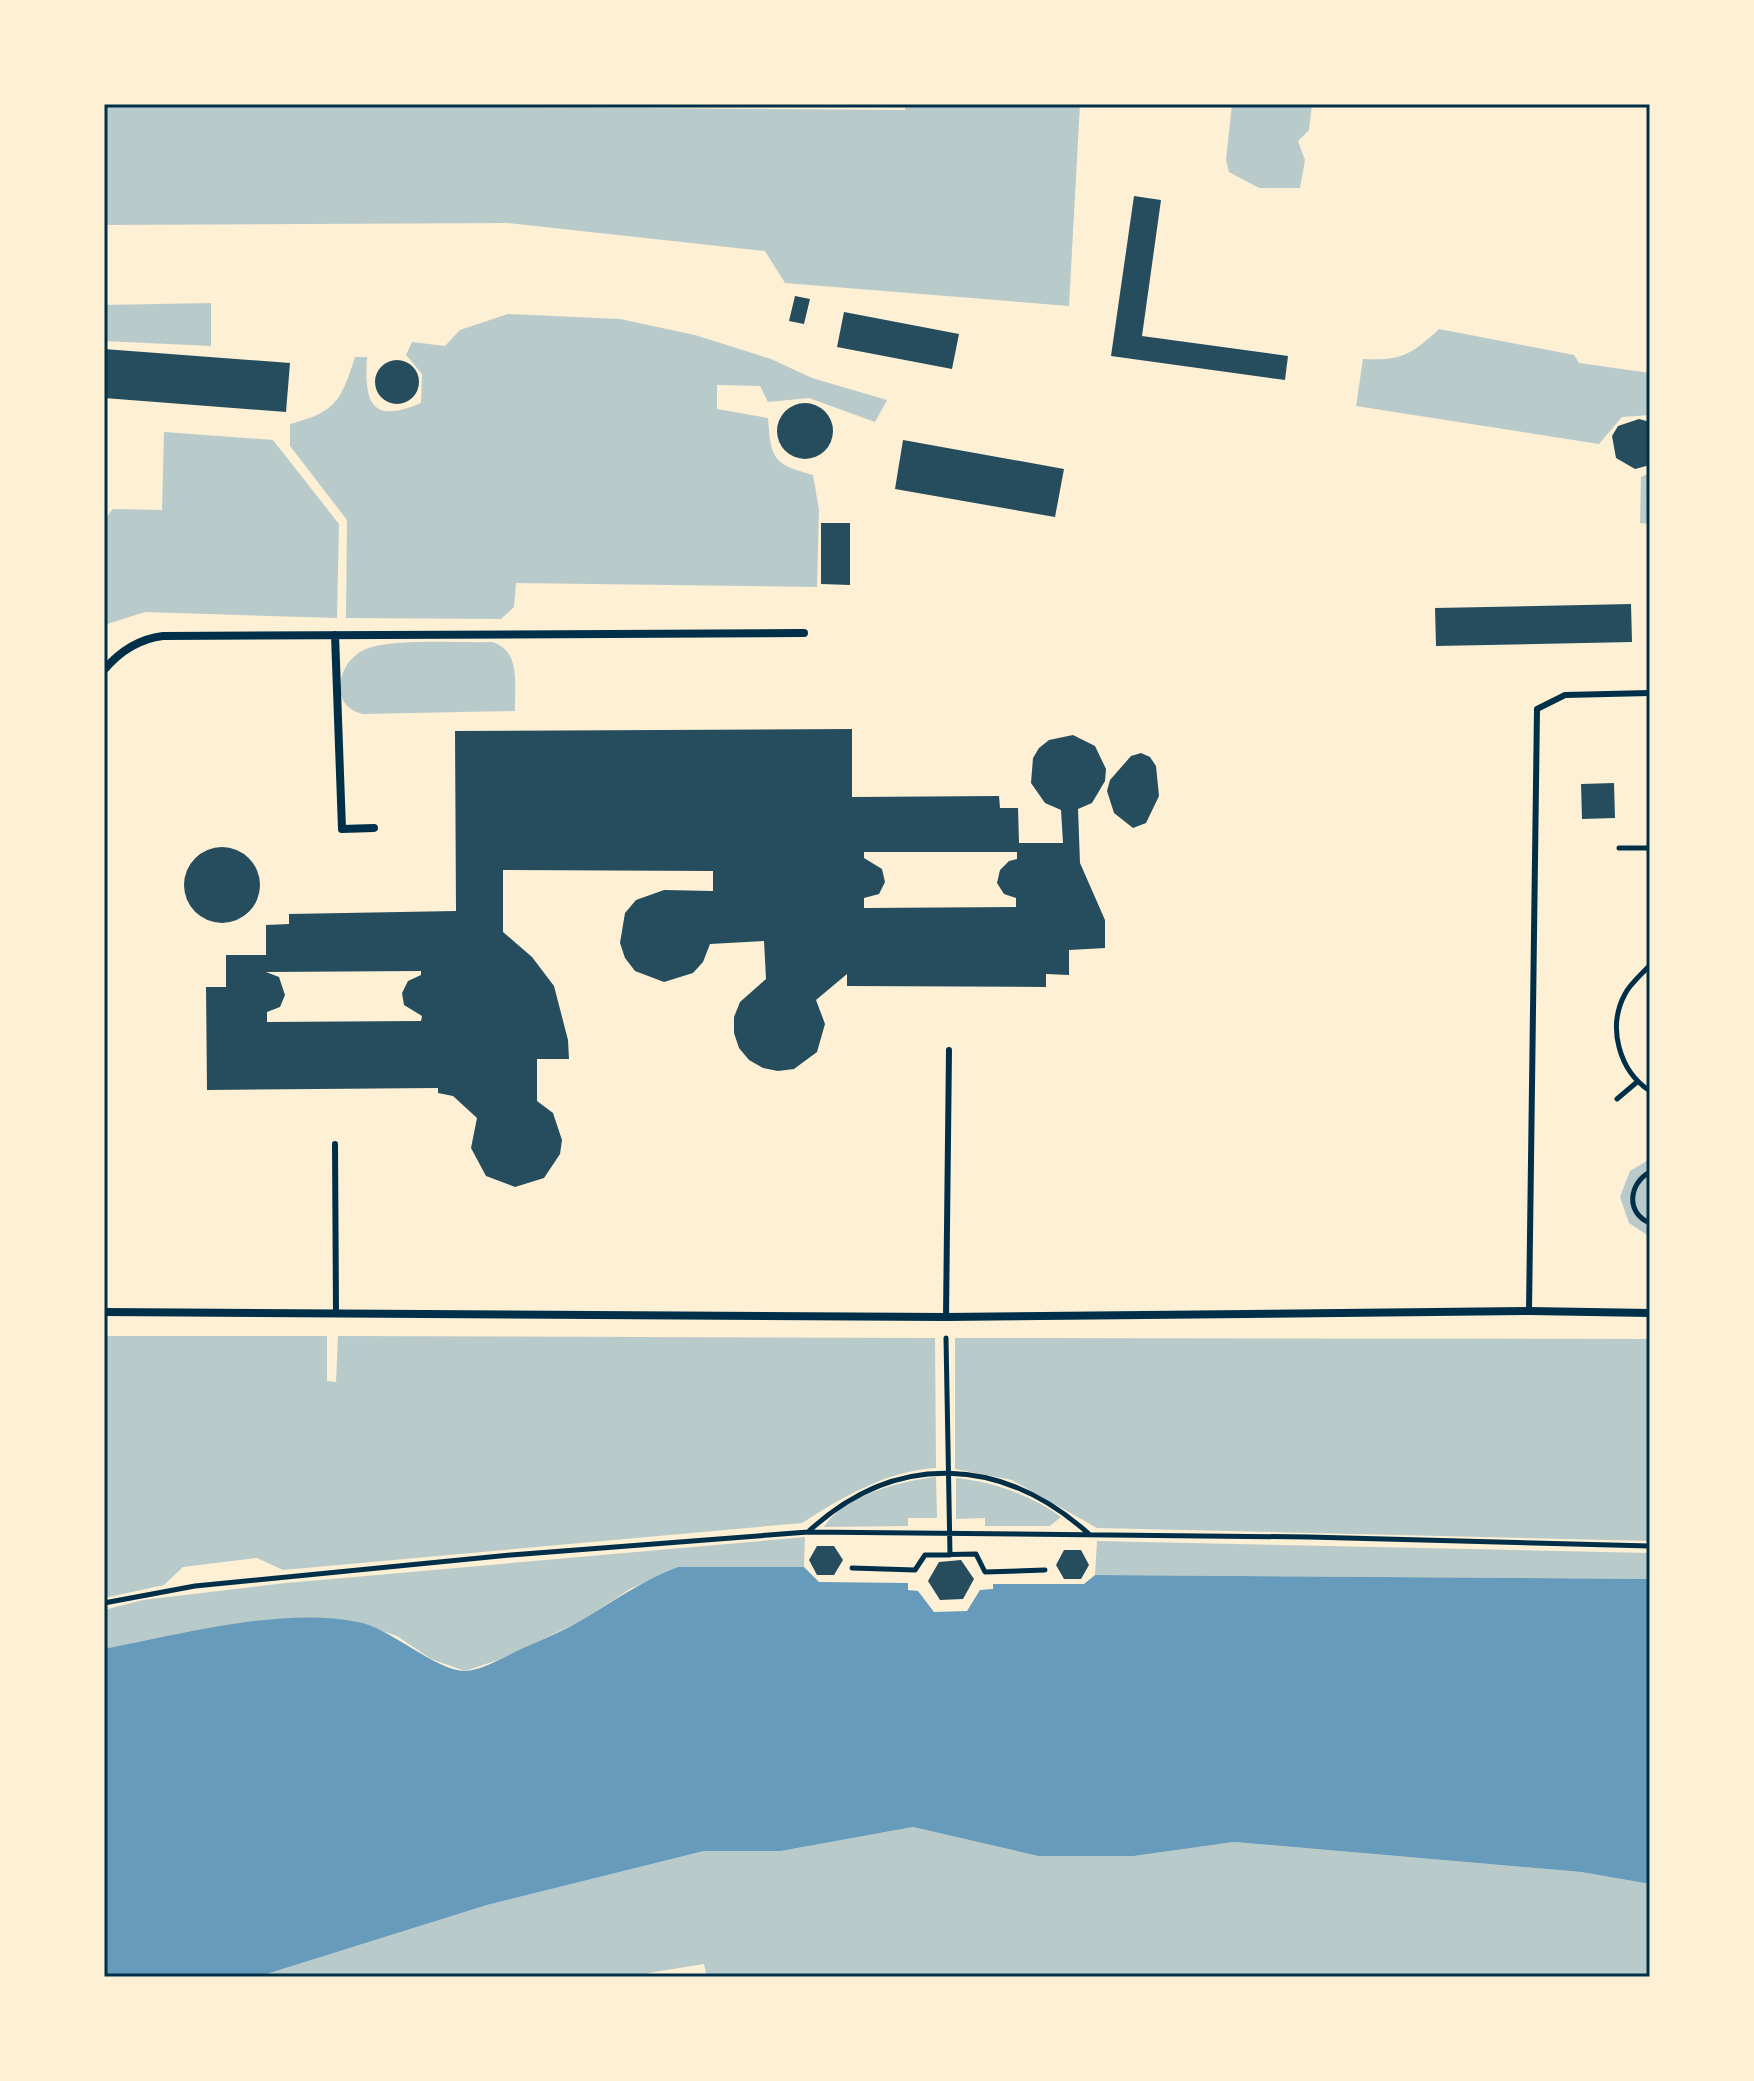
<svg xmlns="http://www.w3.org/2000/svg" width="1754" height="2081" font-family="'IBM Plex Serif',serif">
<style>
.green{fill:#b9caca}
.water{fill:#669bbc}
.building{fill:#264d5e;fill-rule:evenodd}
.lines{fill:none;stroke-linecap:round;stroke-linejoin:round}
.path{stroke:#003049;stroke-width:5}
.service{stroke:#003049;stroke-width:6}
.minor{stroke:#003049;stroke-width:8}
.neatline{fill:none;stroke:#003049;stroke-width:3}
</style>
<rect width="100%" height="100%" fill="#fdf0d5"/>
<!-- green -->
<path class="green" d="M104,104L905,110V104H1080L1069,306L785,283L765,251L507,223L104,225Z
M1232,104H1312L1309,130L1298,141L1305,160L1300,188H1259L1229,172L1226,160Z
M211,303V346L104,341V305Z
M508,314L620,319L695,335L771,359L812,378L887,400L875,422L809,398L768,402L760,386L717,385V409L768,418C771,459 773,464 813,475L819,510L817,587L516,583L514,607L501,619L346,618L347,520L290,446V424C336,412 341,401 355,357H367C364,404 372,424 421,403L422,374L406,355L412,342L445,346L460,330Z
M1439,329L1574,355L1579,363L1650,373V415L1622,417L1599,444L1356,406L1363,359C1401,361 1411,355 1439,329Z
M164,432L273,440L339,524L337,618L145,612L104,625V520L113,509L162,510Z
M1650,473V524L1640,523L1641,477Z
M492,642C522,651 514,686 515,711L363,714C327,706 338,660 366,649C393,638 461,643 492,642Z
M1650,1159V1237L1629,1223L1620,1197L1630,1171Z
M104,1336H327V1381L336,1382L338,1336L935,1338L936,1468C886,1471 843,1497 802,1523L283,1570L257,1558L183,1567L164,1585L104,1598Z
M955,1338L1650,1339V1541L1097,1528L1012,1480L955,1469Z
M936,1477L937,1518H908V1526L824,1527C844,1495 901,1481 936,1477Z
M956,1478C994,1482 1030,1495 1061,1517L1050,1526H985V1518L956,1519Z
M805,1537L804,1567H678L630,1589L581,1621L501,1659L465,1671L431,1659L397,1636L363,1624H235L104,1649V1610L143,1600L286,1583Z
M1097,1541L1650,1553V1579L1095,1575Z
M913,1827L1038,1856H1134L1234,1842L1581,1872L1650,1884V1977H707L704,1964L648,1973V1977H257L487,1905L704,1851H781Z"/>
<!-- water -->
<path class="water" d="M678,1567H804L819,1582L908,1583V1590L918,1591L934,1612L967,1611L980,1590L993,1589V1584H1084L1095,1575L1650,1579V1884L1581,1872L1234,1842L1134,1856H1038L913,1827L781,1851H704L487,1905L257,1977H104V1649C179,1635 287,1605 362,1623C394,1631 438,1672 466,1671C482,1670 503,1658 517,1651C538,1641 562,1632 582,1620C614,1601 643,1580 678,1567Z"/>
<!-- building -->
<path class="building" d="M1134,196L1161,200L1142,336L1288,356L1285,380L1111,356Z
M795,296L810,299L804,324L789,321Z
M844,312L959,334L952,369L837,347Z
M104,349L290,363L286,412L104,398Z
M375 382a22 22 0 1 1 44 0a22 22 0 1 1-44 0Z
M777 431a28 28 0 1 1 56 0a28 28 0 1 1-56 0Z
M1639,419L1650,422V465L1635,469L1616,458L1612,436L1618,426Z
M903,440L1064,469L1055,517L895,489Z
M821,523H850V585L821,584Z
M1631,604L1632,642L1436,646L1435,608Z
M852,729V797L999,796L1000,808H1018L1019,843H1063L1061,810L1045,803L1031,783L1033,758L1039,748L1049,740L1073,735L1095,746L1106,769L1105,781L1092,803L1078,809L1080,863L1105,920V948L1069,950V975L1046,974V987L847,986V974L816,1000L825,1024L817,1052L794,1069L778,1071L763,1068L749,1060L739,1048L734,1033V1017L740,1002L766,979L764,941L710,944L703,962L693,973L664,982L635,971L625,958L620,943L625,913L636,900L664,890L713,891V871L503,870V932L532,957L554,986L568,1040L569,1059H537V1101L553,1113L562,1140L560,1154L544,1178L515,1187L486,1176L471,1148L477,1118L453,1096L438,1093V1088L207,1090L206,987H226V955H266V925L289,924V914L456,911L455,731ZM864,852H1017V859L1009,861L1000,870L997,883L1004,894L1016,898V907L864,908V898L879,894L885,882L882,869L864,858ZM421,971V975L408,981L402,993L404,1005L422,1016L421,1021L267,1022V1012L280,1007L285,995L279,977L266,972Z
M1141,753L1150,757L1156,766L1159,796L1146,823L1133,828L1114,813L1107,791L1110,780L1131,756Z
M1614,783L1615,818L1582,819L1581,784Z
M184 885a38 38 0 1 1 76 0a38 38 0 1 1-76 0Z
M817,1546H834L843,1560L834,1575H817L809,1560Z
M1064,1550H1081L1089,1565L1081,1579H1064L1056,1565Z
M961,1560L974,1579L963,1599L940,1600L928,1581L939,1562Z"/>
<g class="lines">
<!-- path -->
<path class="path" d="M1619,848H1650
M1650,965C1642,974 1630,984 1625,994C1607,1027 1619,1071 1650,1091
M1617,1099L1637,1082
M1650,1172C1629,1183 1625,1213 1650,1223
M946,1338L950,1555
M809,1531C896,1451 1002,1456 1089,1534
M852,1568L915,1570L925,1555L976,1554L985,1572L1045,1570
M104,1603L195,1586L511,1555L808,1532L1309,1537L1650,1546"/>
<!-- service -->
<path class="service" d="M335,1144L336,1313
M1529,1311L1537,709L1565,695L1650,693
M946,1317L949,1050"/>
<!-- minor -->
<path class="minor" d="M335,635L342,829L374,828
M104,670C120,651 138,639 163,636L804,633
M104,1312L946,1317L1529,1311L1650,1313"/>
</g>
<!-- border -->
<rect width="1754" height="2081" fill="none" stroke="#fdf0d5" stroke-width="212"/>
<rect x="106" y="106" width="1542" height="1869" class="neatline"/>
</svg>
